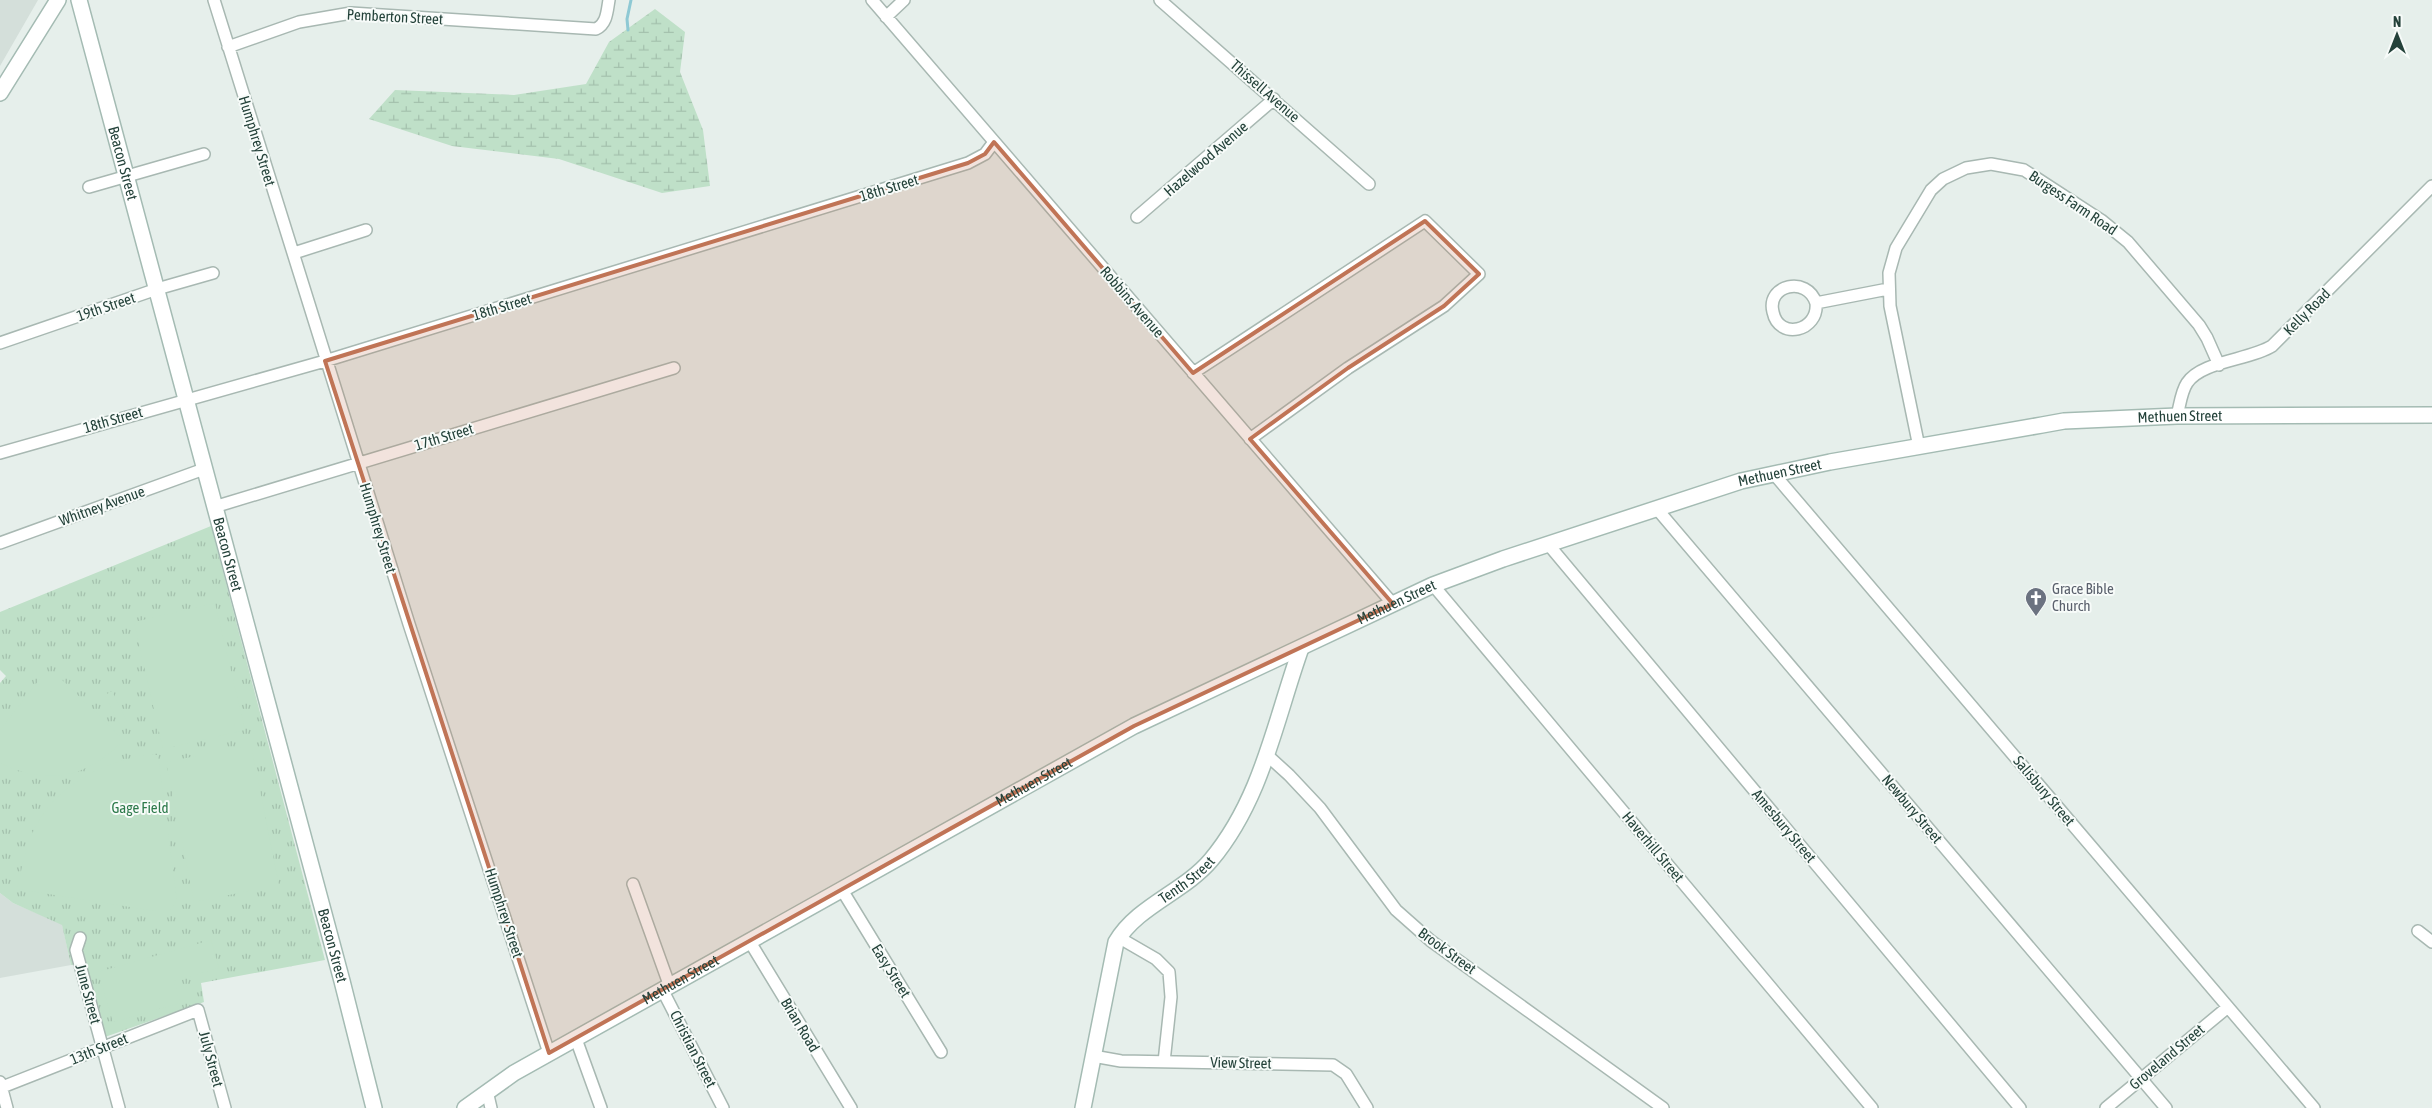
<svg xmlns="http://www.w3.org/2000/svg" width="2432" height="1108" font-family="'Asap Condensed',sans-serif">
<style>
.built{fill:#d4dfda}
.wetland{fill:url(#wetland-marsh)}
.park{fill:url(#park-tufts)}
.pitch{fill:#bfe0c8}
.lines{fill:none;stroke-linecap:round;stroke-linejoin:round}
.stream{stroke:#8ec9d4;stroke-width:3}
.street-casing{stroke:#a8b8b2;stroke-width:14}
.secondary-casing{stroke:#a4bbb3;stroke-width:18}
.street{stroke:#fff;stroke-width:11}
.secondary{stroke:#fff;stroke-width:15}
.marked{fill:#c07456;fill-opacity:0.2;stroke:#c07456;stroke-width:4;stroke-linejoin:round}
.labels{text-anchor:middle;stroke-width:4;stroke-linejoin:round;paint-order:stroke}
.street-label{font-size:15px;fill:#24423a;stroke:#f7fbf9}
.worship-label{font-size:15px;fill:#5b616d;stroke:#f7fbf9;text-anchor:start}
.park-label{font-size:15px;fill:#2d7a4b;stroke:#f7fbf9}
</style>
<defs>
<pattern id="wetland-marsh" width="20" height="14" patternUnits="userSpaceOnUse" patternTransform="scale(1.25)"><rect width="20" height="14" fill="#bfe0c8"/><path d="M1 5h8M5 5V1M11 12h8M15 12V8" fill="none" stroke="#a4c1ad"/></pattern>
<pattern id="park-tufts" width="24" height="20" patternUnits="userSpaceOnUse" patternTransform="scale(1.25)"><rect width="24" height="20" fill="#bfe0c8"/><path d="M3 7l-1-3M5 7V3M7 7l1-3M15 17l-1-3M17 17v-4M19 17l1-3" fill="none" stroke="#a4c1ad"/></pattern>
</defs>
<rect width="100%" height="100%" fill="#e6efeb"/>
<!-- built -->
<path class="built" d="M0,0H38L0,66Z
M0,893L13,903L62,924L71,965L0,978Z"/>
<!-- wetland -->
<path class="wetland" d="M655,9L685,32L680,72L703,130L710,186L662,193L559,159L452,146L369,119L395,90L514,95L586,84L609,42Z"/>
<!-- park -->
<path class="park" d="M211,526L325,960L201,983L204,1002L105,1037L85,963L71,965L62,925L13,903L0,893V683L6,676L0,670V612Z"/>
<!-- pitch -->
<path class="pitch" d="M215,603L245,730L163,749L134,622Z
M43,675H57L124,740C87,778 48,786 0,763V730Z
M112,691L127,721L119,724L105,695Z
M251,745L279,885L194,902L166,762Z
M144,755H158L177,901L168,913L17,889C21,874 23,858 28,844C47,791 92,766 144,755Z
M211,940L219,968L174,981L180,1003L113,1022L98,972Z"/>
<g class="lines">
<!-- stream -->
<path class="stream" d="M628,30L627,19L631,0"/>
<!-- street casing -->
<g class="street-casing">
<path id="street" d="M214,0L409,624L549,1053
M872,0L1393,604
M1160,0L1369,184
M886,17L904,0
M228,47L299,22L351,13L596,29C607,24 607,11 609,0
M89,187L204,154
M1137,217L1274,99
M294,253L366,230
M1816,303C1819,331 1779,341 1773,312C1766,285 1807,275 1816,303L1888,289
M0,343L157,289L213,273
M1193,373L1425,221L1479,274L1444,306L1348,368L1250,439
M2177,416C2180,405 2181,392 2187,383C2201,361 2250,360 2272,346L2432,186
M1919,447L1890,306L1889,273L1896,248L1931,190L1943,179L1966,168L1991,164L2024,170L2101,220L2128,242L2199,325L2207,338L2219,365
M0,453L325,361L968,163L985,154L994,142
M1774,474L2314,1108
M214,507L674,368
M1657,509L2166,1108
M0,543L204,469
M1548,544L2020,1108
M1433,585L1872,1108
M1267,755L1289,775L1320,808L1396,910L1431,941L1663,1108
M633,884L670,987
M842,890L941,1052
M2418,931L2432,942
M1118,937L1156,959L1169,972L1171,997L1164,1062
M80,938L76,950L119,1108
M750,942L851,1108
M663,991L723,1108
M576,1039L601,1108
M1093,1056L1121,1061L1333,1065L1346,1074L1367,1108
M0,1082L7,1108
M0,1088L198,1010L225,1108
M487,1091L491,1108
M2106,1108L2228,1007"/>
</g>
<!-- secondary casing -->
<g class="secondary-casing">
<g id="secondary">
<path id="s1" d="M79,0L342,981L374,1108"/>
<path d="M0,93L58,0"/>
<path id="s2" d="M465,1108L514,1073L1134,726L1433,585L1503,559L1741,481L1830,462L2042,425L2064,421L2177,416L2432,415"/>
<path id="s3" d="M1083,1108L1116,942C1137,906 1184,892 1211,860C1262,799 1275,721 1301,648"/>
</g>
</g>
<!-- street -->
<use href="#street" class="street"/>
<!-- secondary -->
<use href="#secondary" class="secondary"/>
</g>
<!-- marked area -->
<path class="marked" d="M994,142L1193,373L1425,221L1479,274L1444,306L1348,368L1250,439L1393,604L1134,726L549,1053L325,361L968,163L985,154Z"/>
<!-- icons -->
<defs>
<g id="church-pin" transform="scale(1.125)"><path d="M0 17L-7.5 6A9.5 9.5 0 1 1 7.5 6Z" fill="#6b7280" stroke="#f7fbf9"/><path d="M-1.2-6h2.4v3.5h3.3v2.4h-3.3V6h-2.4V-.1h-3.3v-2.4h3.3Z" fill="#fff"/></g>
</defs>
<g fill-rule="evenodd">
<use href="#church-pin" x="2036" y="598"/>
</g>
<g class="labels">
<!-- street labels -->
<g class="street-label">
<text transform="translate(395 17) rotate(3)" y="5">Pemberton Street</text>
<text transform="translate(1265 91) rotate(41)" y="5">Thissell Avenue</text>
<text transform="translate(257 141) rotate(73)" y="5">Humphrey Street</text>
<text transform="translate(1206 159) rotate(-41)" y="5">Hazelwood Avenue</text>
<text dy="5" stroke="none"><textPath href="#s1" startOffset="169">Beacon Street</textPath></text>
<text transform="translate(889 188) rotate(-17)" y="5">18th Street</text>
<text transform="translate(2073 203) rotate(34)" y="5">Burgess Farm Road</text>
<text transform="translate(1132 302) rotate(49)" y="5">Robbins Avenue</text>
<text transform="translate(106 307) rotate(-19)" y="5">19th Street</text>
<text transform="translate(502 307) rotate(-17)" y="5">18th Street</text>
<text transform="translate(2307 312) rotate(-45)" y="5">Kelly Road</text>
<text dy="5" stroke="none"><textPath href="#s2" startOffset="1871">Methuen Street</textPath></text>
<text transform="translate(113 420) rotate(-16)" y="5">18th Street</text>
<text transform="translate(444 437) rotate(-17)" y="5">17th Street</text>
<text dy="5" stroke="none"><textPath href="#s2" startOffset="1466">Methuen Street</textPath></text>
<text transform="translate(102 506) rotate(-20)" y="5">Whitney Avenue</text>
<text transform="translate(378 528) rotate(73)" y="5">Humphrey Street</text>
<text dy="5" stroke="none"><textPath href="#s1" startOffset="574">Beacon Street</textPath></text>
<text dy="5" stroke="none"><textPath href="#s2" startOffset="1061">Methuen Street</textPath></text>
<text dy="5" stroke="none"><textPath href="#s2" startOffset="656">Methuen Street</textPath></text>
<text transform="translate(2044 791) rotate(50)" y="5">Salisbury Street</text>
<text transform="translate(1912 809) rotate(50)" y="5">Newbury Street</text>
<text transform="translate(1784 826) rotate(50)" y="5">Amesbury Street</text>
<text transform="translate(1653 847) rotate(50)" y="5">Haverhill Street</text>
<text dy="5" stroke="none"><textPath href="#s3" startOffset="264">Tenth Street</textPath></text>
<text transform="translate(504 913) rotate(72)" y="5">Humphrey Street</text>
<text dy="5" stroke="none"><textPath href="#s1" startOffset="979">Beacon Street</textPath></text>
<text transform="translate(1447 951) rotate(36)" y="5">Brook Street</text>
<text transform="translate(891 971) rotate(58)" y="5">Easy Street</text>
<text dy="5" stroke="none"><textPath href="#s2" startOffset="251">Methuen Street</textPath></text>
<text transform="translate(88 994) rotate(75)" y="5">June Street</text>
<text transform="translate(800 1025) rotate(59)" y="5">Brian Road</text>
<text transform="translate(99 1049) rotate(-22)" y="5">13th Street</text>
<text transform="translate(693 1049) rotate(63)" y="5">Christian Street</text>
<text transform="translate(2167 1057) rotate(-40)" y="5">Groveland Street</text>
<text transform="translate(211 1059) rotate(75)" y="5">July Street</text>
<text transform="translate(1241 1063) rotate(1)" y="5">View Street</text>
</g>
<!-- worship labels -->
<g class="worship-label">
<text x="2052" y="594">Grace Bible<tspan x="2052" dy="17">Church</tspan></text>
</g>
<!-- park labels -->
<g class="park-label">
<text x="140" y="813">Gage Field</text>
</g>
</g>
<!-- north arrow -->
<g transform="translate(2397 35)" stroke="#f7fbf9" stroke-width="4" paint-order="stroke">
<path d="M0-4L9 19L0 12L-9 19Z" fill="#24423a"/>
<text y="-8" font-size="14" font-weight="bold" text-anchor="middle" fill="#24423a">N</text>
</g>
</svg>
